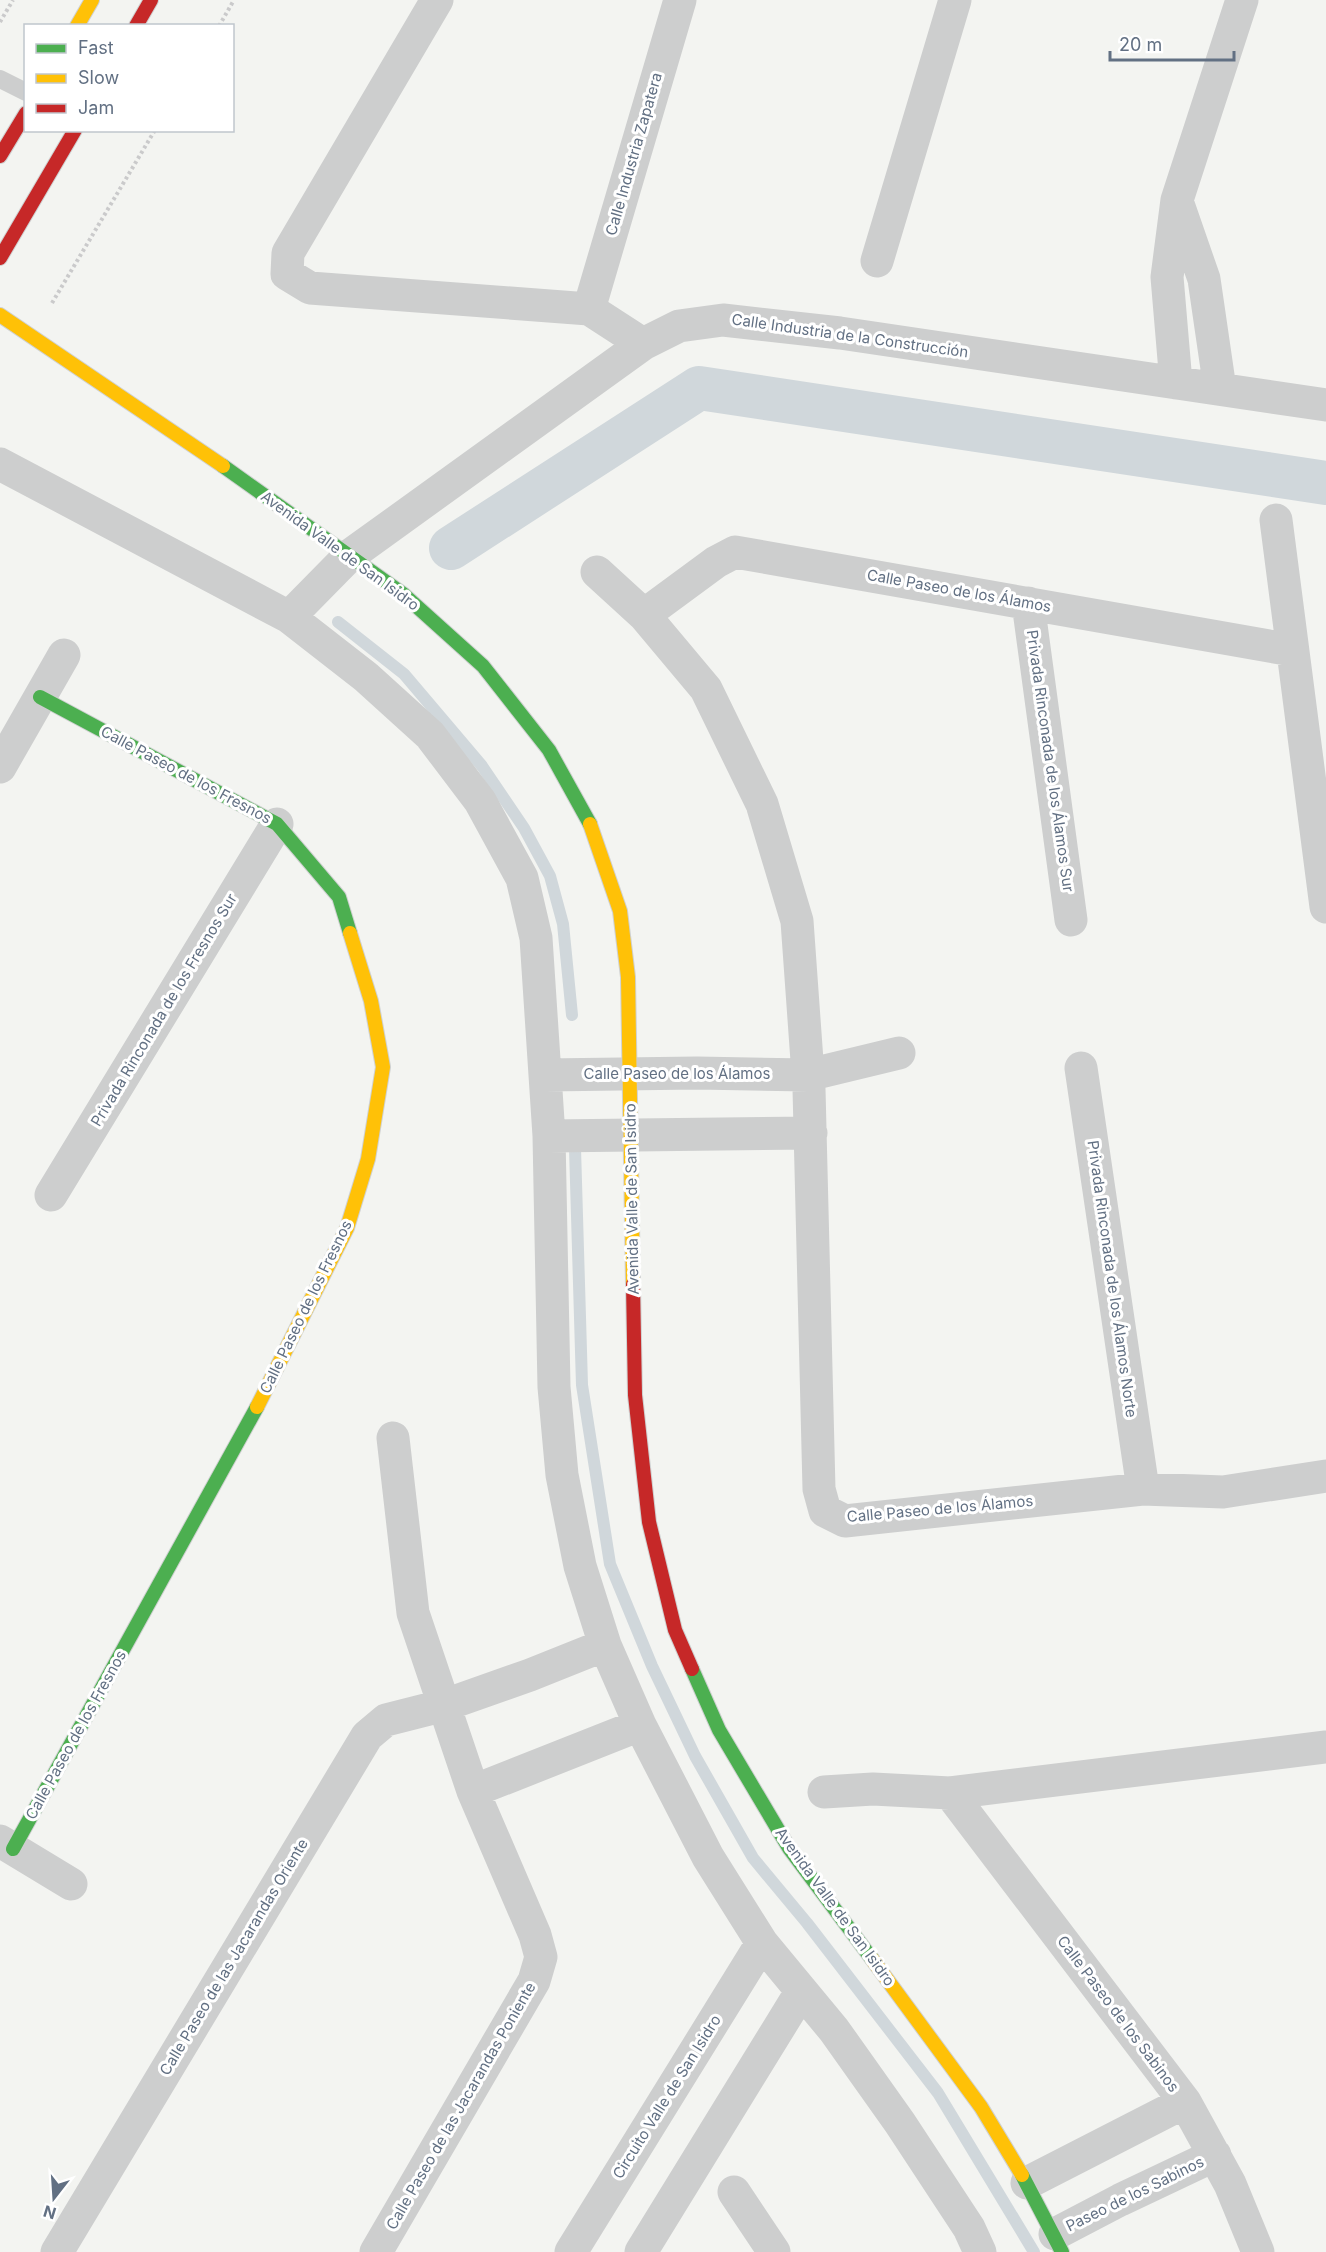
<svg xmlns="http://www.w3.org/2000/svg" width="1326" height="2252" font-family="Inter,sans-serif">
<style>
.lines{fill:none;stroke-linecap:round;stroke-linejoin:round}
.stream{stroke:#d0d7db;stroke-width:12}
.canal{stroke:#d0d7db;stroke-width:44}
.fast-casing{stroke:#cfd1d1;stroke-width:16}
.slow-casing{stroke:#cfd1d1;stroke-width:16}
.jam-casing{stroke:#cfd1d1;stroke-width:16}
.path{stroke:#cacacb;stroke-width:4;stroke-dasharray:3 3;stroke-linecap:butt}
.lane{stroke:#cdcece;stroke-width:18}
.street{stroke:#cdcece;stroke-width:33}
.fast{stroke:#4caf50;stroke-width:14}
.slow{stroke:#ffc107;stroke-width:14}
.jam{stroke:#c62828;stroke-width:14}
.labels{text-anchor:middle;stroke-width:6;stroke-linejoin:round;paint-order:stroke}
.street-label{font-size:15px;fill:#627083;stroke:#fff}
</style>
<rect width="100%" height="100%" fill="#f3f4f1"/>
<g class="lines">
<!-- stream -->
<path class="stream" d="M338,622L404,674L482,766L524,828L550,876L563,924L572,1015
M575,1148L582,1385L610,1564L652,1666L695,1756L753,1858L807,1923L938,2093L1034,2252"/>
<!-- canal -->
<path class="canal" d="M451,548L699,388L1326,483"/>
<!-- fast casing -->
<g class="fast-casing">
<path id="fast" d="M223,466L403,594L483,666L549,750L590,824
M40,697L277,824L339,897L350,933
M692,1669L719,1730L789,1848L872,1959
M13,1849L257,1407
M1022,2175L1062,2252"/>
</g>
<!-- slow casing -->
<g class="slow-casing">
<path id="slow" d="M77,26L92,0
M0,315L223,466
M590,824L620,911L628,977L633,1284
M257,1407L347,1228L368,1159L383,1067L371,1001L350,933
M872,1959L981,2107L1022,2175"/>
</g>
<!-- jam casing -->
<g class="jam-casing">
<path id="jam" d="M136,26L151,0
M0,156L26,113
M0,258L75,130
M633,1284L635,1395L649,1522L675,1630L692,1669"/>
</g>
<!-- path -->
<path class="path" d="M0,22L13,0
M219,26L234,0
M52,303L155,130"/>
<!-- lane -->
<path class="lane" d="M0,79L26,92"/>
<!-- street -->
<path class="street" d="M437,0L288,253L287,274L310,288L589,309L643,344
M1179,207L1204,279L1220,389
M877,261L955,0
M589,309L680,0
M1176,383L1167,277L1177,200L1242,0
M0,464L289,617L366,677L430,735L480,801L522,878L536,938L549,1136L554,1387L562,1475L580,1566L605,1645L640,1725L708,1857L762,1943L834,2030L900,2123L969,2228L980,2252
M1276,520L1326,907
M597,572L644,615L706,689L762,804L797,921L809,1089L819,1489L825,1511L845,1521L1143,1489L1223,1492L1326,1476
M1028,603L1071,920
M644,615L716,562L735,552L1292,650
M289,617L349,556L643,344L679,326L723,320L840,333L1326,405
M0,767L64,655
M1081,1068L1143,1489
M545,1075L697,1073L808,1075L899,1053
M549,1136L811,1133
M51,1195L277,824
M473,1791L640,1725
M824,1792L873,1789L950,1793L1326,1747
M950,1793L1185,2102L1230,2184L1258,2252
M0,1841L71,1884
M1027,2183L1185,2102
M734,2192L774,2252
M1055,2234L1120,2200L1215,2155
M57,2252L367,1736L386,1720L445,1705L530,1675L605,1645
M376,2252L534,1981L541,1957L535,1935L473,1791L413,1613L393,1438
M571,2252L762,1943
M641,2252L801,1992"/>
<!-- fast -->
<use href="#fast" class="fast"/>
<!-- slow -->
<use href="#slow" class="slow"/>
<!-- jam -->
<use href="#jam" class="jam"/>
</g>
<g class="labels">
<!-- street labels -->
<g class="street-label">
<text transform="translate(634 154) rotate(-74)" y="5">Calle Industria Zapatera</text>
<text transform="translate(850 336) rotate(8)" y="5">Calle Industria de la Construcción</text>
<text transform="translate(340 551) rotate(36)" y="5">Avenida Valle de San Isidro</text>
<text transform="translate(959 591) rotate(10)" y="5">Calle Paseo de los Álamos</text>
<text transform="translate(1050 761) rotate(82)" y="5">Privada Rinconada de los Álamos Sur</text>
<text transform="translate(186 775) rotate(28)" y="5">Calle Paseo de los Fresnos</text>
<text transform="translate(164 1010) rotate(-59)" y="5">Privada Rinconada de los Fresnos Sur</text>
<text x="677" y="1079">Calle Paseo de los Álamos</text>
<text transform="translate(632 1199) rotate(-91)" y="5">Avenida Valle de San Isidro</text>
<text transform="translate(1112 1279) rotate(82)" y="5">Privada Rinconada de los Álamos Norte</text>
<text transform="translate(306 1307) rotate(-64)" y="5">Calle Paseo de los Fresnos</text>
<text transform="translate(940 1509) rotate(-5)" y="5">Calle Paseo de los Álamos</text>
<text transform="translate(76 1735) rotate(-61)" y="5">Calle Paseo de los Fresnos</text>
<text transform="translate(835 1907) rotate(54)" y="5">Avenida Valle de San Isidro</text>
<text transform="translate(234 1957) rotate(-59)" y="5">Calle Paseo de las Jacarandas Oriente</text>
<text transform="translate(1118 2014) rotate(53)" y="5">Calle Paseo de los Sabinos</text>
<text transform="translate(667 2097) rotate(-58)" y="5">Circuito Valle de San Isidro</text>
<text transform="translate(461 2106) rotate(-60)" y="5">Calle Paseo de las Jacarandas Poniente</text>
<text transform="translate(1135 2194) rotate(-26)" y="5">Paseo de los Sabinos</text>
</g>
</g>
<!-- legend -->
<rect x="24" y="24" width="210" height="108" fill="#ffffff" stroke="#c0c6cd" stroke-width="1.5"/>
<rect x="36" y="44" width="30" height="9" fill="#4caf50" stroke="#c0c6cd" stroke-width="1.5"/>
<text x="78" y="54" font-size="18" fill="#627083">Fast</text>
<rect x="36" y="74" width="30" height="9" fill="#ffc107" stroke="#c0c6cd" stroke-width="1.5"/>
<text x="78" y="84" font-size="18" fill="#627083">Slow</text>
<rect x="36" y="104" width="30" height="9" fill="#c62828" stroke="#c0c6cd" stroke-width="1.5"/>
<text x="78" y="114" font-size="18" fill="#627083">Jam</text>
<!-- north arrow -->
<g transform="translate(54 2198) rotate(197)" stroke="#ffffff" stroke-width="4.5" paint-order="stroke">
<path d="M0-4.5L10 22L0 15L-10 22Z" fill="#627083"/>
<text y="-9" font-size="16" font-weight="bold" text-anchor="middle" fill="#627083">N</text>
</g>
<!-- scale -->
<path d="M1110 51v9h124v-9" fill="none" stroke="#627083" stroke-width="3"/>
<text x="1119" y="51" font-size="18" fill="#627083" stroke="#ffffff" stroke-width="4.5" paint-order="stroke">20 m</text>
</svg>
